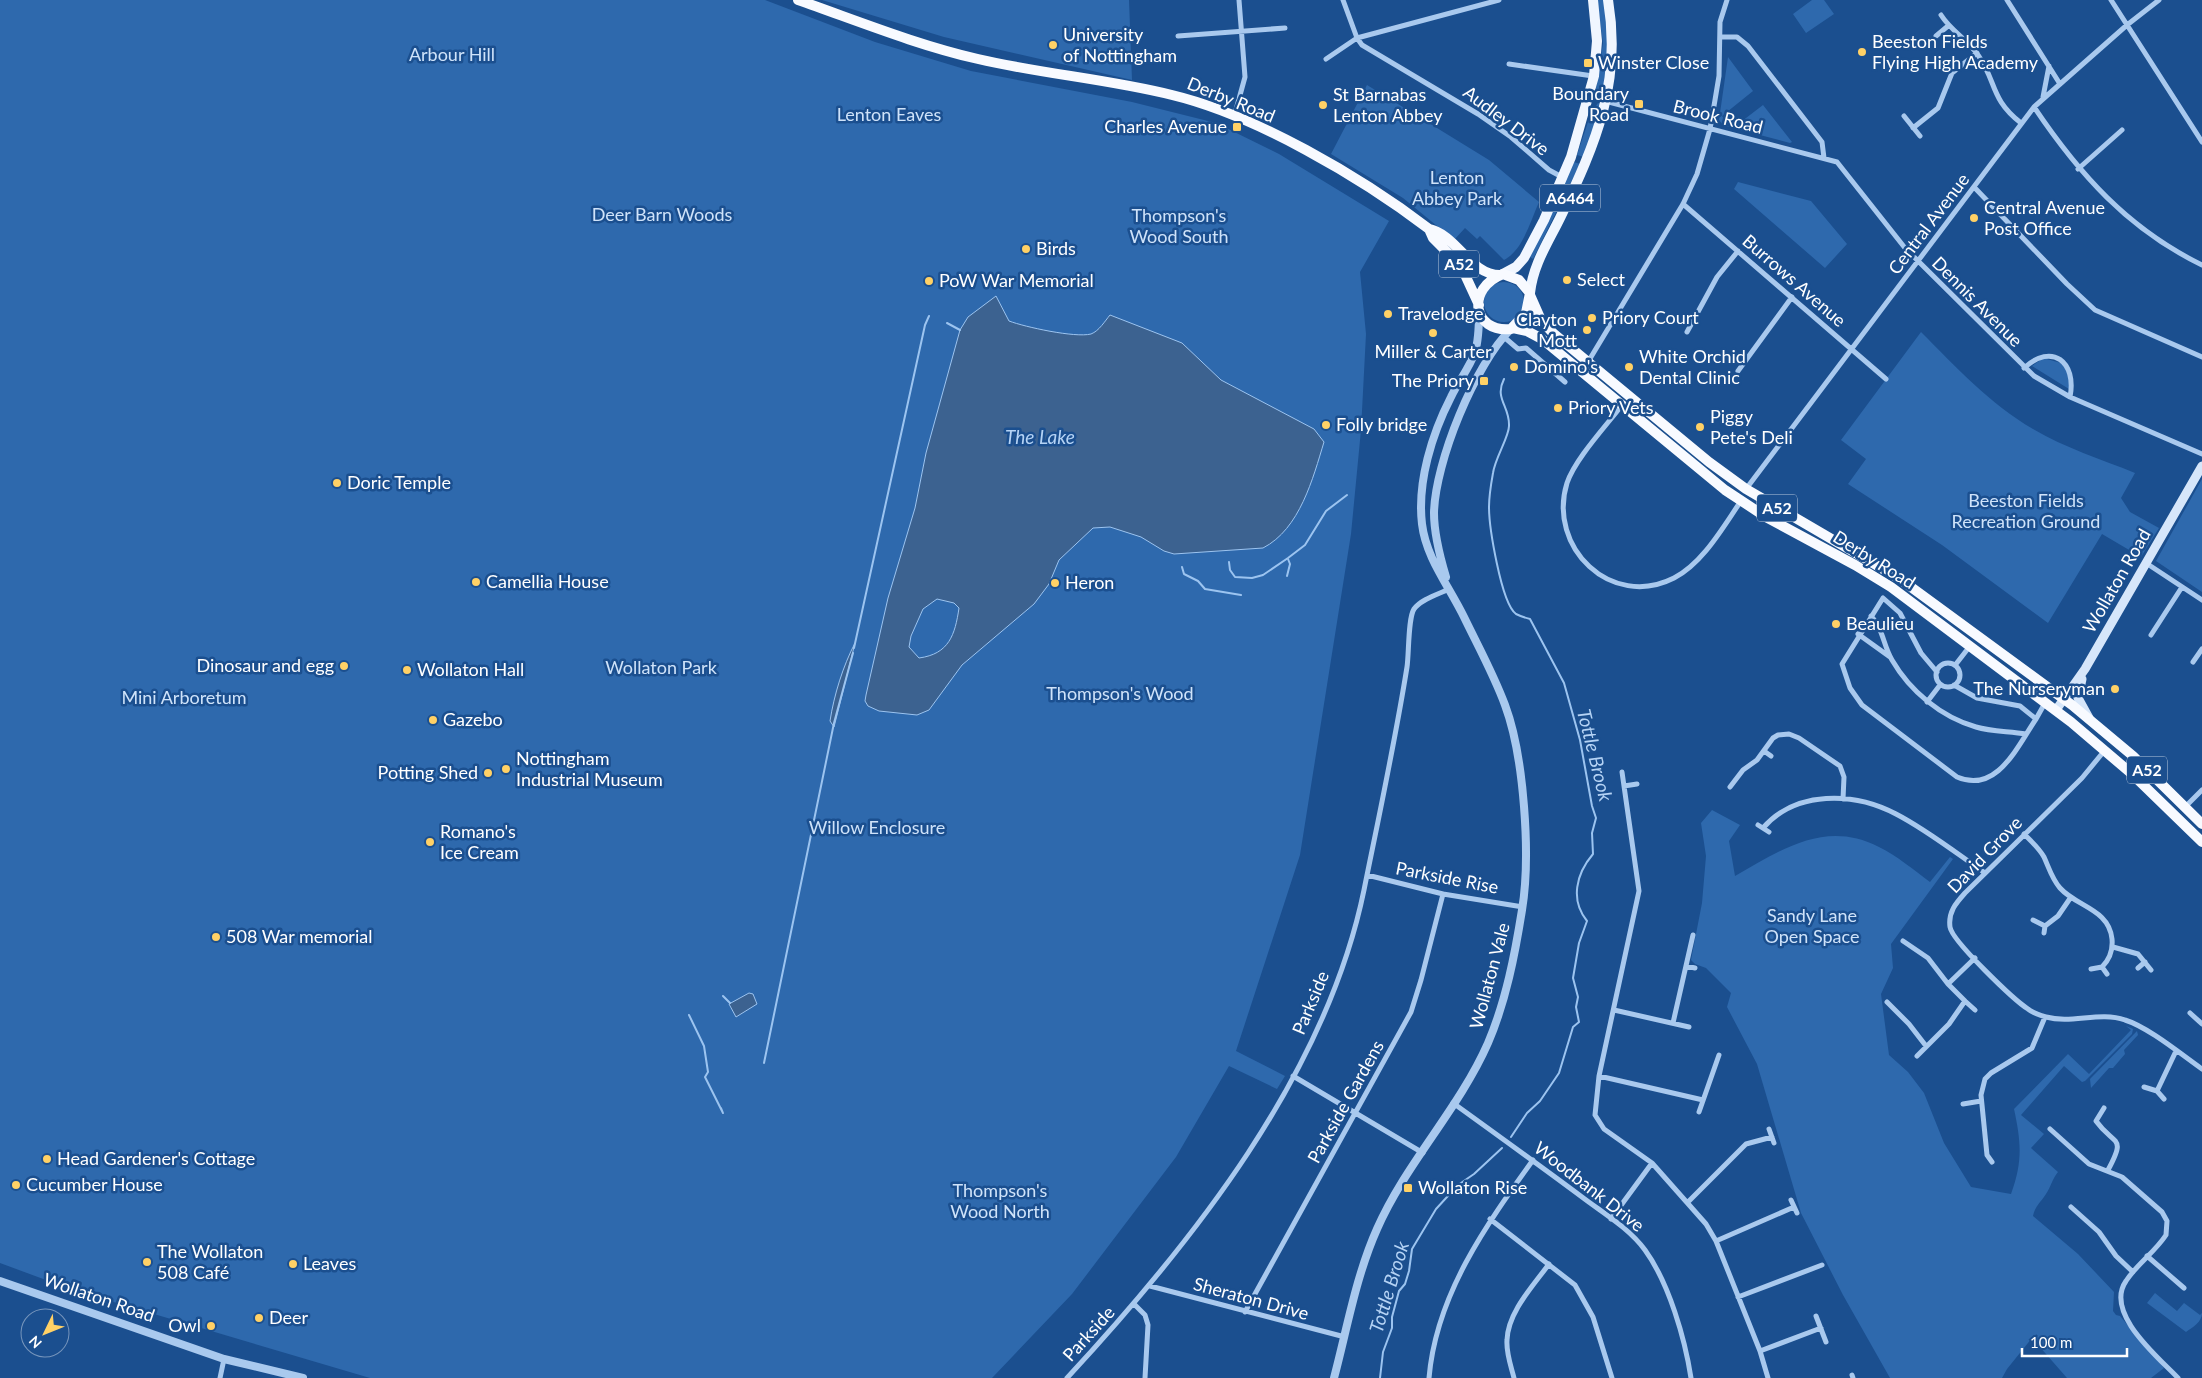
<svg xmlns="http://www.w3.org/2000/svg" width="2202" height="1378" font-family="Lato,sans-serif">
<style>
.green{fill:#2e69ad}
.water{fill:#3c6290;stroke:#9cc4f0;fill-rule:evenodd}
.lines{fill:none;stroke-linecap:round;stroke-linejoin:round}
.stream{stroke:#9cc4f0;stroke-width:2}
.minor{stroke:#a9c9ee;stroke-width:5}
.tertiary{stroke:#a9c9ee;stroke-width:8}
.secondary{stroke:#d6e6fa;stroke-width:9}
.primary{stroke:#f0f6ff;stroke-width:10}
.trunk{stroke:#f8faff;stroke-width:10}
.poi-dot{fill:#ffd166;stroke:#1b4f8f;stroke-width:2}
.labels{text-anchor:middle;stroke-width:5;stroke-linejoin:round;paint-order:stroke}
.shield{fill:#1b4f8f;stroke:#bbcadd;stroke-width:1}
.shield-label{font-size:16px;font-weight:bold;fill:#fff}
.poi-label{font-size:18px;fill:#fff;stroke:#1b4f8f;text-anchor:start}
.park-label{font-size:18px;fill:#cfe3fa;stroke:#1b4f8f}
.street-label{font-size:18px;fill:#fff;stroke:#1b4f8f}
.water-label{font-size:19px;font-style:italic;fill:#b5d3f5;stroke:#1b4f8f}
</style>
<rect width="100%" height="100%" fill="#1b4f8f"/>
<!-- green -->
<path class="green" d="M0,0H765L875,42L971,71L1132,102L1216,123L1279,154L1389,221L1360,272L1366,334L1361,430L1351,534L1300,855L1236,1051L1285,1076L1277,1089L1229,1066L1176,1157L1072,1294L992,1378H370L73,1290L0,1263Z
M822,0H1129L1132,80L944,37Z
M1597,0H1606L1610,30L1603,95L1595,94L1603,43Z
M1812,0H1824L1834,14L1806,33L1793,14Z
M1728,57L1753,91L1722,116L1729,127L1723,125L1719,120Z
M1367,85L1489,160L1539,202C1530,222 1523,250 1504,260L1480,236L1477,239L1465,228L1454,240L1403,198L1331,154Z
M1598,103L1601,104L1584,157L1577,155L1591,113Z
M1763,105L1792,142L1790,143L1733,128Z
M1574,162L1580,164L1533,259L1530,257Z
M1738,182L1811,201L1847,244L1825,268L1734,189Z
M1484 302a20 20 0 1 1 40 0a20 20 0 1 1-40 0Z
M1921,332C1956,367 1990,404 2033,429C2065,448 2101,459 2135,473L2121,498L2130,512L2159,528L2141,557L2102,534L2048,623L1942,545L1848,484L1866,459L1841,440Z
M2043,358L2061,363L2070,375L2069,389L2032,366Z
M2202,479V592L2156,561Z
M1712,810L1740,825L1729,841L1735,876C1781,850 1825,819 1879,847C1897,856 1914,870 1930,882L1950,857L1953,859L1891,944L1893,968L1881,994L1889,1055L1908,1072L1924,1093L1944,1143L1971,1187L2011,1194C2023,1161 2021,1142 2014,1109L2068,1054L2089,1074L2131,1030L2126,1026L2133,1029L2132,1034L2085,1081L2082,1082L2064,1066L2021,1115L2044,1134L2031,1148L2058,1172C2052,1179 2051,1187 2046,1194C2041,1202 2035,1206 2033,1216L2078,1254L2114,1292L2113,1311L2116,1315L2120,1316L2164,1368L2151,1378H2067L2032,1338L2007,1369L2002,1378H1890L1843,1295L1801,1213L1757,1064L1727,1007L1731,993L1706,968L1695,964L1691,960L1702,903L1706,856L1701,823Z
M2137,1031L2138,1035L2124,1050L2125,1054L2113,1068H2109L2091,1088L2090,1079Z
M2155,1293L2177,1311L2184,1303L2200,1315L2202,1313C2202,1322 2193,1327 2186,1332L2147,1303Z"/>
<!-- water -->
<path class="water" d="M996,296L1009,321C1025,327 1075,338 1091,334C1099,331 1105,321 1110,315L1182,343L1221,380L1314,429L1324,442C1313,478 1300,529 1263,548L1174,554L1164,551L1141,537L1110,527L1093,528L1059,560L1049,584L1034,604L962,665L929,710L917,715L879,711L868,706L865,701L866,695L888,598L915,508L926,453L960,330L968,317ZM937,599L954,603L959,608C955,635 949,654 919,658L909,647L911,636L923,609Z
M855,643L834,727L830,721C834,695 843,666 855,643Z
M749,993L753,994L757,1004L736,1017L729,1004Z"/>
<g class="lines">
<!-- stream -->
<path class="stream" d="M947,323L960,330
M1504,379C1494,399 1510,406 1509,426C1509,437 1495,458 1493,473C1491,484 1489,496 1489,507C1489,526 1501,603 1516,614C1520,616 1526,618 1530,619L1564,683L1580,740L1592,806L1596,818L1592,833L1593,854C1576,874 1570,900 1587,921L1579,943L1573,978L1578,997L1576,1007L1579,1022L1573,1027L1559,1073L1540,1101L1527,1113L1511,1137
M1229,562L1230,570L1235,577L1252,578L1263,575L1288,558L1305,545L1326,511L1347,495
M1182,567L1184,574L1198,581L1205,589L1241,595
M1287,576L1290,564L1288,559
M854,648L925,325L929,316
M723,996L730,1003
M689,1015L704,1046L708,1072L705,1077L723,1113L721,1108
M764,1063L834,723L853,653
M1380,1378L1383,1352L1392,1328V1317L1399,1291L1405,1284L1409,1271L1412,1249L1436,1209L1458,1185L1474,1174L1502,1148"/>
<!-- minor -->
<path class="minor" d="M1343,0L1357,38L1362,45L1478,114L1511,137L1549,170L1562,177
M2007,0L2060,84
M2111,0L2202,142
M1941,15C1951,31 1968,40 1978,55C1997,82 1990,99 2021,123
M1178,36L1285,28
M1936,36L1948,26
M1720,37H1737L1748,46L1822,142L1824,158
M1326,59L1357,38L1499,0
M1509,64L1593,76
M2043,97L2049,66
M1605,101L1837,162L1905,248L2034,376L2070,397L2202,454
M2034,107C2079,174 2128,229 2202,265
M1904,116L1920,136
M1234,117L1245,77L1239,0
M1913,128L1938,108L1952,73L1977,53
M2078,169L2122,130
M1974,187L2067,284L2095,310L2202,357
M1683,204L1886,379
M1687,332L1717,277L1738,251
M1504,337L1518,349L1526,348L1565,382
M1588,362L1683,204L1697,174L1710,129L1715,100L1719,76L1720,22L1727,0
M2024,368C2052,342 2077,362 2070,397
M1738,371L1792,297
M1622,405C1606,426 1575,459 1567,483C1547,547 1611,610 1674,578C1703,563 1723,527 1741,501
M1746,489L2034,107L2127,25L2159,0
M2146,563L2202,600
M1871,616C1883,628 1883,645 1892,660C1910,691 1941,717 1976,727C1992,732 2010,731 2026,734
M1858,634L1890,657
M2151,635L2182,587
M2193,662L2202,649
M1936 675a12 12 0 1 1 24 0a12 12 0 1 1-24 0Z
M1956,664L1970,646
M1937,672L1921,653L1900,613L1883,598L1842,664L1850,688L1862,705L1957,777C1997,794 2017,747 2036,719L2020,706L1977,698L1954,685
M1927,702L1940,685
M2036,719L2045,703
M2105,750L2082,778L1965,893C1956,903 1948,912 1950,927C1952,941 2014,1000 2028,1009C2033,1013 2039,1015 2046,1017C2072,1024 2100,1011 2125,1020C2148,1027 2182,1055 2202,1069
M1764,751L1771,756
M1622,772L1639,891L1599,1076L1595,1115L1604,1129L1652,1163L1706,1224L1716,1241L1760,1351L1768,1378
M1624,786L1637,784
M1730,787L1743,770L1757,760L1773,738L1778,735L1789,734L1799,738L1840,766L1844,777L1843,799
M2185,807L2202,790
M1758,825L1769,832
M1763,828C1796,790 1854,792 1896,814C1927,830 1956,853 1985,873
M2024,834C2031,841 2039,848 2044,857C2049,868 2052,879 2060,888C2077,907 2109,909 2112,939C2113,950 2110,959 2102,967L2091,969
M1367,875L1443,894L1523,907
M2033,920L2045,926L2044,933
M2045,926L2058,916L2071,897
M1903,941L1928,958L1948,984
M2113,947L2138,954L2151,970
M1686,966L1695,968
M2102,967L2107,974
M2138,968L2145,962
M1965,1001L1975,1010
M1887,1002L1909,1024L1926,1046
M1614,1010L1689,1027
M2190,1013L2202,1024
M1673,1023L1693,935
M1917,1056L1949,1024L1965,1001L1948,984L1975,958
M1293,1076L1423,1153
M1599,1076L1703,1100
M2144,1087L2157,1091L2164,1099
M2157,1091L2176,1051
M1453,1103C1496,1134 1539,1165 1582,1197C1603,1213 1629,1228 1645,1250C1669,1283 1685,1339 1691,1378
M1963,1104L1981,1101
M2104,1108L2096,1121C2114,1146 2127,1135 2108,1170
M1699,1112L1719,1055
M1769,1129L1774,1143
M2050,1129L2089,1164L2122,1177L2162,1212L2167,1221L2166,1235C2155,1252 2137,1264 2126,1281C2104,1313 2158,1357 2178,1378
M1992,1162L1987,1155L1981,1095L1985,1079L1991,1073L2032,1048L2045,1017
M1791,1200L1797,1213
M1688,1202L1746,1144L1772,1137
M2071,1207L2099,1232L2116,1256L2133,1272
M1490,1219L1575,1285L1593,1317L1612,1378
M1611,1219L1652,1163
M1716,1241L1794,1207
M2147,1256L2184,1288
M1150,1286L1345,1337
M1738,1297L1822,1265
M1134,1304L1145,1315L1148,1325L1145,1378
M1245,1312L1411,1012L1421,980L1443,894
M1816,1316L1826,1342
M1760,1351L1821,1328
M1852,1375L1853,1378
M220,1378L224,1359
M1067,1378C1192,1243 1326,1075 1364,890C1379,816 1395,742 1407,667C1409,654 1408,618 1414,609C1421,599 1439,594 1449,589
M1429,1378C1436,1295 1486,1225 1533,1160
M1514,1378C1511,1366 1506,1353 1507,1340C1508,1312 1533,1286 1549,1264"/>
<!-- tertiary -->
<path class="tertiary" d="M1446,577C1440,557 1434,534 1434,513C1435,462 1475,364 1511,329
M0,1281L224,1359L303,1378
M1334,1378C1347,1329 1356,1276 1377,1229C1406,1163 1459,1109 1488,1043C1506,1001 1515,954 1522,910C1531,856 1524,756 1505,705C1494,675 1478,646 1464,617C1449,586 1426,558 1422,524C1417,482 1432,434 1451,397C1458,382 1470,367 1475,352C1479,339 1479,325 1479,312"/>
<!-- secondary -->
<path class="secondary" d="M2082,679L2078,698L2089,718
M2056,710L2085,669L2202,466"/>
<!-- primary -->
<path class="primary" d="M1503,274L1516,267L1524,258L1544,220L1571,157L1594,76L1597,41L1593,0
M1530,293C1533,264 1549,241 1561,216C1596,143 1622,82 1608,0"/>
<!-- trunk -->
<path class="trunk" d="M798,0C858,21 917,45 978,59C1042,74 1108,79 1172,95C1255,115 1361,177 1429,229L1433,238L1461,266L1479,305
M1429,229C1457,235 1470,275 1500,275
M1503,274L1519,280L1530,293L1526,313L1511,329C1472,333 1466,288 1503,274Z
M1530,295L1541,320L1553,333L1709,462L1746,489L1900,579L2072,705L2133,756L2202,824
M1513,328L1527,331L1542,339L1725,490L1766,517L1855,565L1891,587L2071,722L2132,774L2202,842"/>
</g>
<!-- markers -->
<g class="poi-dot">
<circle cx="1053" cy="45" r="5"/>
<circle cx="1862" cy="52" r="5"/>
<rect x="1583" y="58" width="10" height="10" rx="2.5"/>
<rect x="1634" y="99" width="10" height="10" rx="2.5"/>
<circle cx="1323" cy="105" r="5"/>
<rect x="1232" y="122" width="10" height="10" rx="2.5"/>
<circle cx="1974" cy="218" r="5"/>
<circle cx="1026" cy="249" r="5"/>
<circle cx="1567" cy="280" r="5"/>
<circle cx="929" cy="281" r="5"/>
<circle cx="1388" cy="314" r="5"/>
<circle cx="1592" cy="318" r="5"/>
<circle cx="1587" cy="330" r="5"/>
<circle cx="1433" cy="333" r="5"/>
<circle cx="1514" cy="367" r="5"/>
<circle cx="1629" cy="367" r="5"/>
<rect x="1479" y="376" width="10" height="10" rx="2.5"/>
<circle cx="1558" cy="408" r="5"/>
<circle cx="1326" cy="425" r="5"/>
<circle cx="1700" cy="427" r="5"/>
<circle cx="337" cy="483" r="5"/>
<circle cx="476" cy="582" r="5"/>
<circle cx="1055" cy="583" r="5"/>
<circle cx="1836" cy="624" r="5"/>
<circle cx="344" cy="666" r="5"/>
<circle cx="407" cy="670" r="5"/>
<circle cx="2115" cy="689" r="5"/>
<circle cx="433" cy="720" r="5"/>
<circle cx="506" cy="769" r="5"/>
<circle cx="488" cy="773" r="5"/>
<circle cx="430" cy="842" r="5"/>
<circle cx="216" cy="937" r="5"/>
<circle cx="47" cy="1159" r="5"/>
<circle cx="16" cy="1185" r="5"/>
<rect x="1403" y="1183" width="10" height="10" rx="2.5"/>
<circle cx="147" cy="1262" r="5"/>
<circle cx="293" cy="1264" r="5"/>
<circle cx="259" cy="1318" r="5"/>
<circle cx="211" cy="1326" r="5"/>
</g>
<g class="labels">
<!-- shield labels -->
<g class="shield">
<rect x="1540" y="184.5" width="60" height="27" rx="4"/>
<rect x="1439" y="250.5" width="40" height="27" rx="4"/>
<rect x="1757" y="494.5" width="40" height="27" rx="4"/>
<rect x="2127" y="756.5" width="40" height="27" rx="4"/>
</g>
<g class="shield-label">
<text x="1570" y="204">A6464</text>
<text x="1459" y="270">A52</text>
<text x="1777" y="514">A52</text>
<text x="2147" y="776">A52</text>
</g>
<!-- poi labels -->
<g class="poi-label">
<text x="1063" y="41">University<tspan x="1063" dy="21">of Nottingham</tspan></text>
<text x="1872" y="48">Beeston Fields<tspan x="1872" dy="21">Flying High Academy</tspan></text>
<text x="1598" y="69">Winster Close</text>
<text x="1629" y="100" text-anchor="end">Boundary<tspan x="1629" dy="21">Road</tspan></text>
<text x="1333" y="101">St Barnabas<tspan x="1333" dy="21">Lenton Abbey</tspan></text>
<text x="1227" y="133" text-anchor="end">Charles Avenue</text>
<text x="1984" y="214">Central Avenue<tspan x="1984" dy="21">Post Office</tspan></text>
<text x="1036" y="255">Birds</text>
<text x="1577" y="286">Select</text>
<text x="939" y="287">PoW War Memorial</text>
<text x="1398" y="320">Travelodge</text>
<text x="1602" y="324">Priory Court</text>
<text x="1577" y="326" text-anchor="end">Clayton<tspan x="1577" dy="21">Mott</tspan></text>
<text x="1433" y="358" text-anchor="middle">Miller &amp; Carter</text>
<text x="1639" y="363">White Orchid<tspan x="1639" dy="21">Dental Clinic</tspan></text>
<text x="1524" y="373">Domino's</text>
<text x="1474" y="387" text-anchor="end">The Priory</text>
<text x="1568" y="414">Priory Vets</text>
<text x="1710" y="423">Piggy<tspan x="1710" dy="21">Pete's Deli</tspan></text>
<text x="1336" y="431">Folly bridge</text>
<text x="347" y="489">Doric Temple</text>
<text x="486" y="588">Camellia House</text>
<text x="1065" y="589">Heron</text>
<text x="1846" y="630">Beaulieu</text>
<text x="334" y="672" text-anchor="end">Dinosaur and egg</text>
<text x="417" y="676">Wollaton Hall</text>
<text x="2105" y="695" text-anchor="end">The Nurseryman</text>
<text x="443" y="726">Gazebo</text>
<text x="516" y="765">Nottingham<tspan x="516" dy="21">Industrial Museum</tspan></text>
<text x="478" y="779" text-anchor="end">Potting Shed</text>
<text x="440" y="838">Romano's<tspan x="440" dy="21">Ice Cream</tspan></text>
<text x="226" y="943">508 War memorial</text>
<text x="57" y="1165">Head Gardener's Cottage</text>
<text x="26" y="1191">Cucumber House</text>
<text x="1418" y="1194">Wollaton Rise</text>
<text x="157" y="1258">The Wollaton<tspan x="157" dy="21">508 Café</tspan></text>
<text x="303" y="1270">Leaves</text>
<text x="269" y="1324">Deer</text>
<text x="201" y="1332" text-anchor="end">Owl</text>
</g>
<!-- park labels -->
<g class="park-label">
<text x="452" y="61">Arbour Hill</text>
<text x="889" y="121">Lenton Eaves</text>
<text x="1457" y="184">Lenton<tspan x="1457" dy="21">Abbey Park</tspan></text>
<text x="662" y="221">Deer Barn Woods</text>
<text x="1179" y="222">Thompson's<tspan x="1179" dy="21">Wood South</tspan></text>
<text x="2026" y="507">Beeston Fields<tspan x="2026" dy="21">Recreation Ground</tspan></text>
<text x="661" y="674">Wollaton Park</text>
<text x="1120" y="700">Thompson's Wood</text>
<text x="184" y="704">Mini Arboretum</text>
<text x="877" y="834">Willow Enclosure</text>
<text x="1812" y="922">Sandy Lane<tspan x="1812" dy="21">Open Space</tspan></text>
<text x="1000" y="1197">Thompson's<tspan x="1000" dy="21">Wood North</tspan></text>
</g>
<!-- street labels -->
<g class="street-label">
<text transform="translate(1231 100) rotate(22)" y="6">Derby Road</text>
<text transform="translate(1718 117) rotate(14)" y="6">Brook Road</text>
<text transform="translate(1506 121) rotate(37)" y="6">Audley Drive</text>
<text transform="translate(1929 224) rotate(-53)" y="6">Central Avenue</text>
<text transform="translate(1794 281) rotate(41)" y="6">Burrows Avenue</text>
<text transform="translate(1977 302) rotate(45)" y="6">Dennis Avenue</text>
<text transform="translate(1874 560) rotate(32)" y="6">Derby Road</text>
<text transform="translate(2117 581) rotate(-60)" y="6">Wollaton Road</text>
<text transform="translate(1985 855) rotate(-46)" y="6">David Grove</text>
<text transform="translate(1447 878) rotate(11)" y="6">Parkside Rise</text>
<text transform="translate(1490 976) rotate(-75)" y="6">Wollaton Vale</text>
<text transform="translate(1311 1003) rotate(-67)" y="6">Parkside</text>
<text transform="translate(1346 1102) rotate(-61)" y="6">Parkside Gardens</text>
<text transform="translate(1589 1187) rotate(38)" y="6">Woodbank Drive</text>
<text transform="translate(99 1298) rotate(19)" y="6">Wollaton Road</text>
<text transform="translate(1251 1299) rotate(15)" y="6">Sheraton Drive</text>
<text transform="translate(1089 1334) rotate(-48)" y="6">Parkside</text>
</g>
<!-- water labels -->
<g class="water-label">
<text x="1040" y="444">The Lake</text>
<text transform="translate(1595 755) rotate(76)" y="7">Tottle Brook</text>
<text transform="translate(1389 1287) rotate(-73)" y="7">Tottle Brook</text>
</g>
</g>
<!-- north arrow -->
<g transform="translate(45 1333) rotate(227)"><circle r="24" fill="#1b4f8f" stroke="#7695bc"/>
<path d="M0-4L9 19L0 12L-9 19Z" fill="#ffd166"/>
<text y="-8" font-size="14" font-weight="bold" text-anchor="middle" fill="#ffffff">N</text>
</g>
<!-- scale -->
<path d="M2022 1348v8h105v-8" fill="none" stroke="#ffffff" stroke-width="2.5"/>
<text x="2030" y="1348" font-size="15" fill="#ffffff" stroke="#1b4f8f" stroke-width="4" paint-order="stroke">100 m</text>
</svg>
